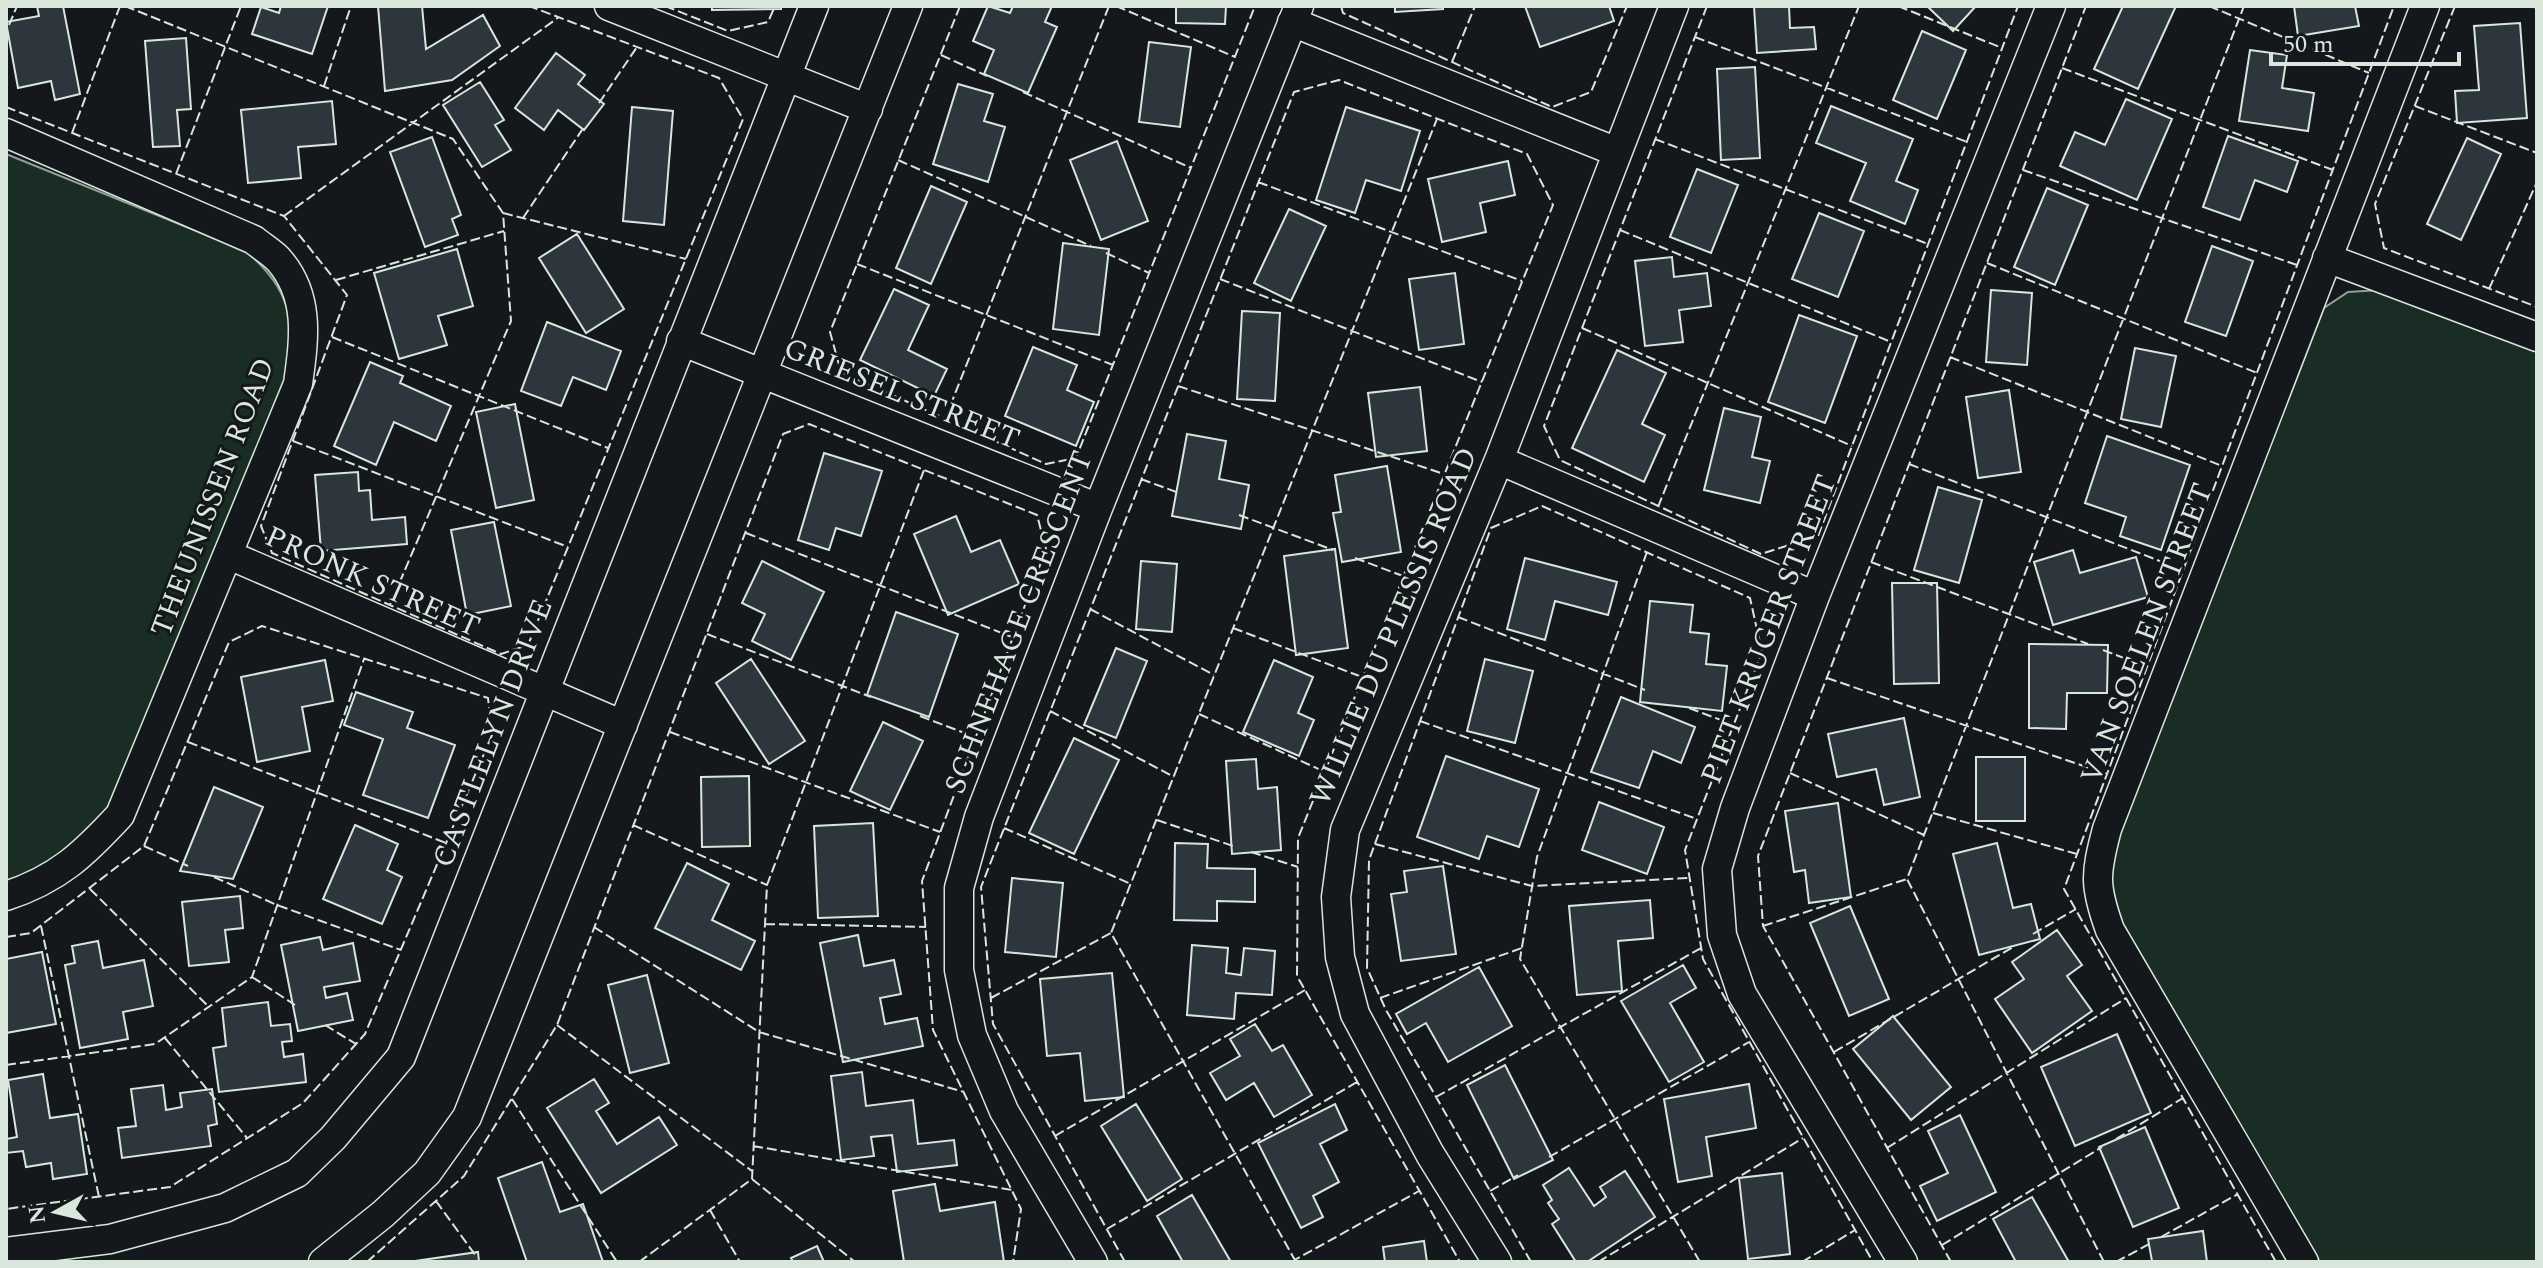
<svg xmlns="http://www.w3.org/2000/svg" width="2543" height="1268" font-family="Spectral,serif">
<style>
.green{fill:#1a2d24;stroke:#939e99;stroke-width:2}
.building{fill:#2c363c;stroke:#d8e6dc;stroke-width:2}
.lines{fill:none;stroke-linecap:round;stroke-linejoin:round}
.minor-casing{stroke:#d8e6dc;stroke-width:31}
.minor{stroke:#14181c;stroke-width:28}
.fence{stroke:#d8e6dc;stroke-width:2;stroke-dasharray:10 4;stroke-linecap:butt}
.labels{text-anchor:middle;stroke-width:6;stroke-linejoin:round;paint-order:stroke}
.street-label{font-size:30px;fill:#d8e6dc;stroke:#14181c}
</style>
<rect width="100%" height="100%" fill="#14181c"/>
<!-- green -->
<path class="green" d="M6,154L246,251C293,293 294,318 287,378L111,816L72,858L6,889Z
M2380,290L2537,351V1262H2320L2122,922C2109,881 2107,873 2120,831L2324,308L2348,292Z"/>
<!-- building -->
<path class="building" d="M37,6H63L80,94L55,100L51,81L18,88L6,22L39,16Z
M281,6H328L312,54L252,34L261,7L279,13Z
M378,6H422L426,49L483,15L500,46L452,80L385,91Z
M712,6H781V9L712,10Z
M988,6L1010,13L1013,6H1052L1045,22L1057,27L1028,93L984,74L994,50L973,41Z
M1176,6H1226L1225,24L1176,23Z
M1395,6H1443V9L1395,12Z
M1525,6H1609L1614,21L1540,47Z
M1754,6H1789L1790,28L1814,27L1816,49L1757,53Z
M1927,6H1976L1953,31Z
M2123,6H2176L2138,89L2094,69Z
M2294,6H2355L2359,26L2298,36Z
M2520,23L2527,118L2457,123L2455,91L2479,90L2474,26Z
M1922,31L1966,50L1937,119L1893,100Z
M186,38L191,109L177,110L180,146L153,147L145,41Z
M1149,42L1191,47L1180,127L1139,122Z
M2250,50L2287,55L2282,88L2314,93L2308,131L2239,121Z
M556,53L585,75L578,84L604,104L584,130L558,110L544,130L515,108Z
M1755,67L1760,158L1721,160L1717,69Z
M480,82L504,120L495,125L511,150L482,167L443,105Z
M958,84L993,94L984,121L1005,127L988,182L933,164Z
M2126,99L2172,119L2137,200L2060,166L2075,132L2105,145Z
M332,101L336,144L298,147L301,178L248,183L241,110Z
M1831,106L1913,139L1896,181L1918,190L1905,224L1850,201L1866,163L1816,143Z
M632,107L673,111L664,225L623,221Z
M1346,107L1420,131L1401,191L1366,180L1355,213L1316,200Z
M2228,136L2298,161L2287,192L2255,180L2240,220L2203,207Z
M432,137L461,215L452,219L458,235L425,247L390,152Z
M2467,138L2501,154L2461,240L2427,224Z
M1117,141L1148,221L1101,240L1070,160Z
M1508,161L1515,195L1480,203L1486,232L1442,242L1428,179Z
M1697,169L1738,185L1711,253L1670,237Z
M931,186L967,202L931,284L896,268Z
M2047,188L2088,205L2055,285L2014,267Z
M1289,209L1326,226L1291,301L1254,283Z
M1819,213L1864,231L1838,297L1792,279Z
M577,234L624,309L586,333L539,258Z
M1063,243L1109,249L1099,335L1053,329Z
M2212,246L2253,261L2226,336L2185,322Z
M457,249L473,306L438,316L447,345L399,359L374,273Z
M1672,257L1674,277L1707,273L1711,306L1679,310L1683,342L1645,346L1635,261Z
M1455,273L1464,344L1419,350L1409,279Z
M894,289L929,305L908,350L947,369L934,396L860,360Z
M1991,290L2032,293L2027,365L1986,362Z
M1242,311L1280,313L1275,401L1237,399Z
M1799,315L1857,336L1825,423L1768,402Z
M547,322L621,351L606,390L573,377L561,406L521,391Z
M1033,347L1077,365L1067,390L1094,402L1076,446L1005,416Z
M2135,348L2176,356L2161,427L2121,419Z
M1617,350L1666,373L1642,424L1665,435L1644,482L1572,448Z
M370,362L403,376L400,383L451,406L436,441L394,422L376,465L334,446Z
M1420,387L1427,451L1376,457L1368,393Z
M2009,390L2021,472L1978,478L1966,397Z
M515,404L534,500L496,508L476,412Z
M1724,408L1761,417L1752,457L1770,461L1760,503L1704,490Z
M1187,434L1226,441L1219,479L1249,485L1241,529L1172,516Z
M2107,436L2190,465L2161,550L2120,536L2126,517L2085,503Z
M824,453L882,471L861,536L836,528L829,550L798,540Z
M1387,466L1401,552L1342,562L1333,513L1341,512L1335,475Z
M358,472L359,491L370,490L372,520L405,517L407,544L321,551L315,475Z
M1938,487L1982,500L1959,583L1914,570Z
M956,516L971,552L1000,540L1019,584L948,615L914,534Z
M494,522L511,606L467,615L451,530Z
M1335,549L1348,648L1296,655L1284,556Z
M2073,550L2080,573L2136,557L2148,597L2053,625L2034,562Z
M1525,558L1617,582L1608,615L1555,601L1545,640L1507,629Z
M762,561L824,592L791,660L752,641L765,614L742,603Z
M1141,561L1177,564L1172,632L1136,629Z
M1892,583H1937L1939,683L1894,684Z
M1650,601L1693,605L1690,632L1709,634L1706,664L1727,666L1722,711L1640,702Z
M896,612L958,634L929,717L867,695Z
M2029,644L2108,645L2107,693H2067L2066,729L2029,728Z
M1116,648L1147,661L1116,738L1084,725Z
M751,659L805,741L769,764L716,683Z
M1485,659L1533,671L1515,743L1467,731Z
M325,660L333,701L302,707L310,751L257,762L241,677Z
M1274,660L1313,677L1298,713L1314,720L1299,756L1243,732Z
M356,692L413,712L407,728L455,745L428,818L363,795L383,739L344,725Z
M1621,697L1695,727L1681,763L1653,751L1639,788L1591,772Z
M1904,718L1920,797L1884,805L1876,769L1837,777L1828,734Z
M883,722L923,741L890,810L850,791Z
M1074,738L1119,760L1074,854L1029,833Z
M1446,756L1539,789L1519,847L1487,836L1479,859L1417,837Z
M1976,757H2025V821H1976Z
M1256,759L1258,789L1277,787L1281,850L1232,854L1226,761Z
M749,776L750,846L702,847L701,777Z
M214,787L263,807L233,879L180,871Z
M1599,802L1664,827L1647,874L1582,850Z
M1838,803L1851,897L1809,903L1805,870L1794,872L1785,811Z
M873,823L878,916L818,918L814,826Z
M355,825L398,844L387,870L402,877L382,924L323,899Z
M1175,843L1208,844L1207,868L1255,869V902L1217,901V921L1174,920Z
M1997,843L2013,908L2031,904L2040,939L1979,955L1953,854Z
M687,863L729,884L712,920L755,941L741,970L655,928Z
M1443,866L1456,954L1401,961L1391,894L1407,892L1404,871Z
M1012,878L1063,883L1056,957L1005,952Z
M240,896L243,928L225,930L229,962L189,966L182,902Z
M1650,900L1653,938L1618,941L1622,991L1577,995L1569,906Z
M1850,906L1889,999L1849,1016L1810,923Z
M2057,930L2082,965L2067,976L2092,1011L2032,1053L1995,999L2024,979L2012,962Z
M858,935L864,966L894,960L901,994L880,998L885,1024L917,1018L923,1046L843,1062L820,943Z
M320,937L323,950L353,943L360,981L324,987L326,998L347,993L353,1020L298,1031L281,945Z
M98,941L103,968L144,960L153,1006L123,1012L128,1039L80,1048L65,965L75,963L72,946Z
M1192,945L1228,948L1226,973L1241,975L1244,948L1275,951L1272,995L1236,993L1234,1019L1187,1015Z
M42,952L56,1024L6,1033V959Z
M1683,965L1696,988L1670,1003L1704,1062L1669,1082L1621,1001Z
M1479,967L1512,1026L1448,1062L1426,1023L1407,1034L1396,1014Z
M1112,973L1124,1097L1085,1101L1080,1053L1047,1056L1040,979Z
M647,975L669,1063L630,1073L608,985Z
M268,1002L271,1026L290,1024L292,1041L282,1042L284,1057L303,1054L306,1082L219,1092L213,1048L226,1046L222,1008Z
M1893,1016L1951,1087L1911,1120L1853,1049Z
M1255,1024L1272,1051L1283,1045L1312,1095L1274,1117L1254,1083L1226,1100L1210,1073L1240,1056L1230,1039Z
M2117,1034L2151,1113L2075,1146L2041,1067Z
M1505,1065L1553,1160L1514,1179L1467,1085Z
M862,1072L866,1106L913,1100L918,1144L954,1140L957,1165L897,1172L892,1135L871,1137L874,1156L841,1160L831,1076Z
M43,1074L50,1118L78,1114L87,1174L53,1179L51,1163L26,1167L23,1151L6,1153V1139L17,1137L8,1080Z
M594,1079L609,1103L596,1111L617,1144L659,1117L677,1145L601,1193L547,1108Z
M1749,1084L1756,1128L1706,1137L1712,1176L1678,1182L1664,1099Z
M163,1085L166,1110L182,1107L180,1093L212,1089L217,1124L208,1126L211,1146L122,1158L118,1128L136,1126L131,1089Z
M1136,1104L1182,1179L1147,1201L1101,1126Z
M1335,1104L1347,1130L1320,1144L1339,1182L1313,1196L1323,1217L1301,1228L1258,1143Z
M1960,1115L1996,1192L1937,1221L1920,1186L1948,1173L1928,1131Z
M2145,1127L2179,1208L2133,1227L2099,1147Z
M542,1162L560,1212L583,1204L603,1262H527L498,1178Z
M1569,1168L1594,1206L1606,1197L1600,1187L1625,1171L1655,1217L1587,1262H1576L1552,1224L1559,1219L1548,1203L1552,1200L1543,1185Z
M1782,1173L1790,1254L1748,1259L1739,1178Z
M935,1184L940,1211L995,1202L1004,1262H904L893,1191Z
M1192,1195L1231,1262H1183L1157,1216Z
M2032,1197L2069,1262H2016L1993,1219Z
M2203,1231L2207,1262H2142L2152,1261L2148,1239Z
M1424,1241L1427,1262H1385L1383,1247Z
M817,1246L824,1262H793L791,1258Z
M478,1252L479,1262H408Z"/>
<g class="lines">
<!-- minor casing -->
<g class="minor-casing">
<path id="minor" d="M609,6L868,109
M1292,22L1617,152
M6,133L254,240C261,246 271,252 278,259C311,296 304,340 298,384L120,815C84,854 58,879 6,896
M2327,258L2537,337
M681,341L1098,508
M1499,460L1815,596
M229,555L623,725
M6,1252L110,1239L225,1208L297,1173L333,1138L401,1057L814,6
M323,1262L383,1214L427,1173L467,1117L908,6
M1093,1262L1004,1111L972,1035L959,970V888L979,817L1098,508L1299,6
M1497,1262L1430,1154L1355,1014L1340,957L1336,897L1345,830L1499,460L1674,6
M1903,1262L1742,994L1722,935L1717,869L1735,808L1815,596L2051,6
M2304,1262L2110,930C2094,886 2095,874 2107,829L2425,6"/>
</g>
<!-- minor -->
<use href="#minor" class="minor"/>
<!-- fence -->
<path class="fence" d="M125,6L453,139L503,213L511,321L390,605
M665,6L728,31L768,22L775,6
M960,6L830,332L841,372L1046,464L1076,458L1255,6
M1116,6L1235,57
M1341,6L1343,13L1552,107L1591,92L1627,6
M1707,6L1544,426L1560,460L1761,554L1818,536L2018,6
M1898,6L2002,48
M2209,6L2369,73
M2455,6L2375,204L2384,248L2537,307
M2531,6L2537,8
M9,25L17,6
M1695,37L1967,142
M941,55L987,76
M1452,62L1475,6
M2062,68L2333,170
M324,86L351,6
M1023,92L1191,168
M599,103L637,47
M2415,106L2537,153
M6,107L284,216L347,295L261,526L272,553L501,654L528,645L743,119L719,78L529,6
M72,133L120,6
M1655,139L1928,244
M898,160L1091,246
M2023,170L2297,265
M176,174L241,6
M1258,182L1522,281
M503,213L686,259
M284,216L559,17
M523,218L584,127
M1620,230L1891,342
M1106,253L1149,273
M1987,263L2257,373
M857,264L1113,365
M1220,279L1482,382
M336,280L504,231
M2489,289L2537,182
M1582,328L1852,446
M332,337L608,448
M1950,357L2222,466
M1178,386L1444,474
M945,419L1109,6
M293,441L568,547
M1909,464L2183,570
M1141,479L1179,493
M1658,507L1859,6
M1239,515L1333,550
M746,533L1012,637
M1647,552L1537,857L1520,959L1700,1262
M1355,558L1403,576
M1871,562L2088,644
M1090,609L1214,675
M1458,617L1645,690
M1233,628L1362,677
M707,634L871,697
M2103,650L2147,667
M1827,678L2107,774
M1689,708L1734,725
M1050,711L1174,777
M1199,714L1325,772
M920,716L975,737
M1420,721L1697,819
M670,732L940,832
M188,742L446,843
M1790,773L1924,835
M1933,813L2077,854
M1157,820L1236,847
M633,825L767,885
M1004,828L1131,884
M1375,844L1532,886L1689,878
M144,846L188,866
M1251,852L1298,867
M214,877L277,905L401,950
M90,889L209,1007
M765,924L926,927
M41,926L99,1197
M1763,926L1907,879
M594,927L759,1032L964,1092
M2033,934L2076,909
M6,937L31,933L144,846L229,642L262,626L488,698L492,735L365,1034L303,1103L170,1187L6,1209
M252,977L295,1005
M991,998L1111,933
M1380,998L1522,948
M325,1025L356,1044
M557,1025L752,1171
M165,1038L247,1138
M1834,1052L2013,947
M6,1065L155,1044L252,977L364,659
M1436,1097L1701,948
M512,1099L617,1262
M1055,1136L1305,990
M2116,1139L2183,1098
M753,1146L1012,1190
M1887,1148L2126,998
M1549,1157L1749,1042
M752,1179L855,1262
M1490,1191L1518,1175
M436,1201L476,1256
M710,1210L740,1262
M1107,1229L1357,1082
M2161,1237L2238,1194
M1942,1245L2102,1147
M367,1262L464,1176L557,1025L783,434L809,424L1037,515L1046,549L922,881L933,1030L1021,1209L1013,1262
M639,1262L752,1179L767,885L924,470
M1125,1262L993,1024L981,887L1294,92L1339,80L1527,154L1553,205L1298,838L1297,976L1460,1262
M1291,1262L1419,1191
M1296,1262L1111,933L1437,119
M1531,1262L1386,1010L1367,968L1369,860L1491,528L1542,506L1750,598L1762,652L1685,850L1703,959L1873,1262
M1598,1262L1803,1138
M1802,1262L1855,1230
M1951,1262L1763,926L1758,856L2086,6
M2104,1262L1907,879L2244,6
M2116,1262L2151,1243
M2276,1262L2064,889L2394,6"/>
</g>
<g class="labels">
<!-- street labels -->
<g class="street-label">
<text transform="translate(902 393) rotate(22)" y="10">GRIESEL STREET</text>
<text transform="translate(212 497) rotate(-69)" y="10">THEUNISSEN ROAD</text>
<text transform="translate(373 581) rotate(24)" y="10">PRONK STREET</text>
<text transform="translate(1018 622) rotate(-69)" y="10">SCHNEHAGE CRESCENT</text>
<text transform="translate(1393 626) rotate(-67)" y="10">WILLIE DU PLESSIS ROAD</text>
<text transform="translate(1768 629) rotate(-69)" y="10">PIET KRUGER STREET</text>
<text transform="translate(2146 633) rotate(-69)" y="10">VAN SOELEN STREET</text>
<text transform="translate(492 733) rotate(-69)" y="10">CASTLELYN DRIVE</text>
</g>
</g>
<!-- border -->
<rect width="2543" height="1268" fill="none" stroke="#d8e6dc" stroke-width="16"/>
<!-- north arrow -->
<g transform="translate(56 1212) rotate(262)" stroke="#14181c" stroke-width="6" paint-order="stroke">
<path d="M0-6L14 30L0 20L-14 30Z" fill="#d8e6dc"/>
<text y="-12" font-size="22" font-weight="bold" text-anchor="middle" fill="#d8e6dc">N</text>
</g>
<!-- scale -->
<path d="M2271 52v12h188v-12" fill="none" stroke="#d8e6dc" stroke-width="4"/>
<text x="2283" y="52" font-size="24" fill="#d8e6dc" stroke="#14181c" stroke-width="6" paint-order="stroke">50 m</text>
</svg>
